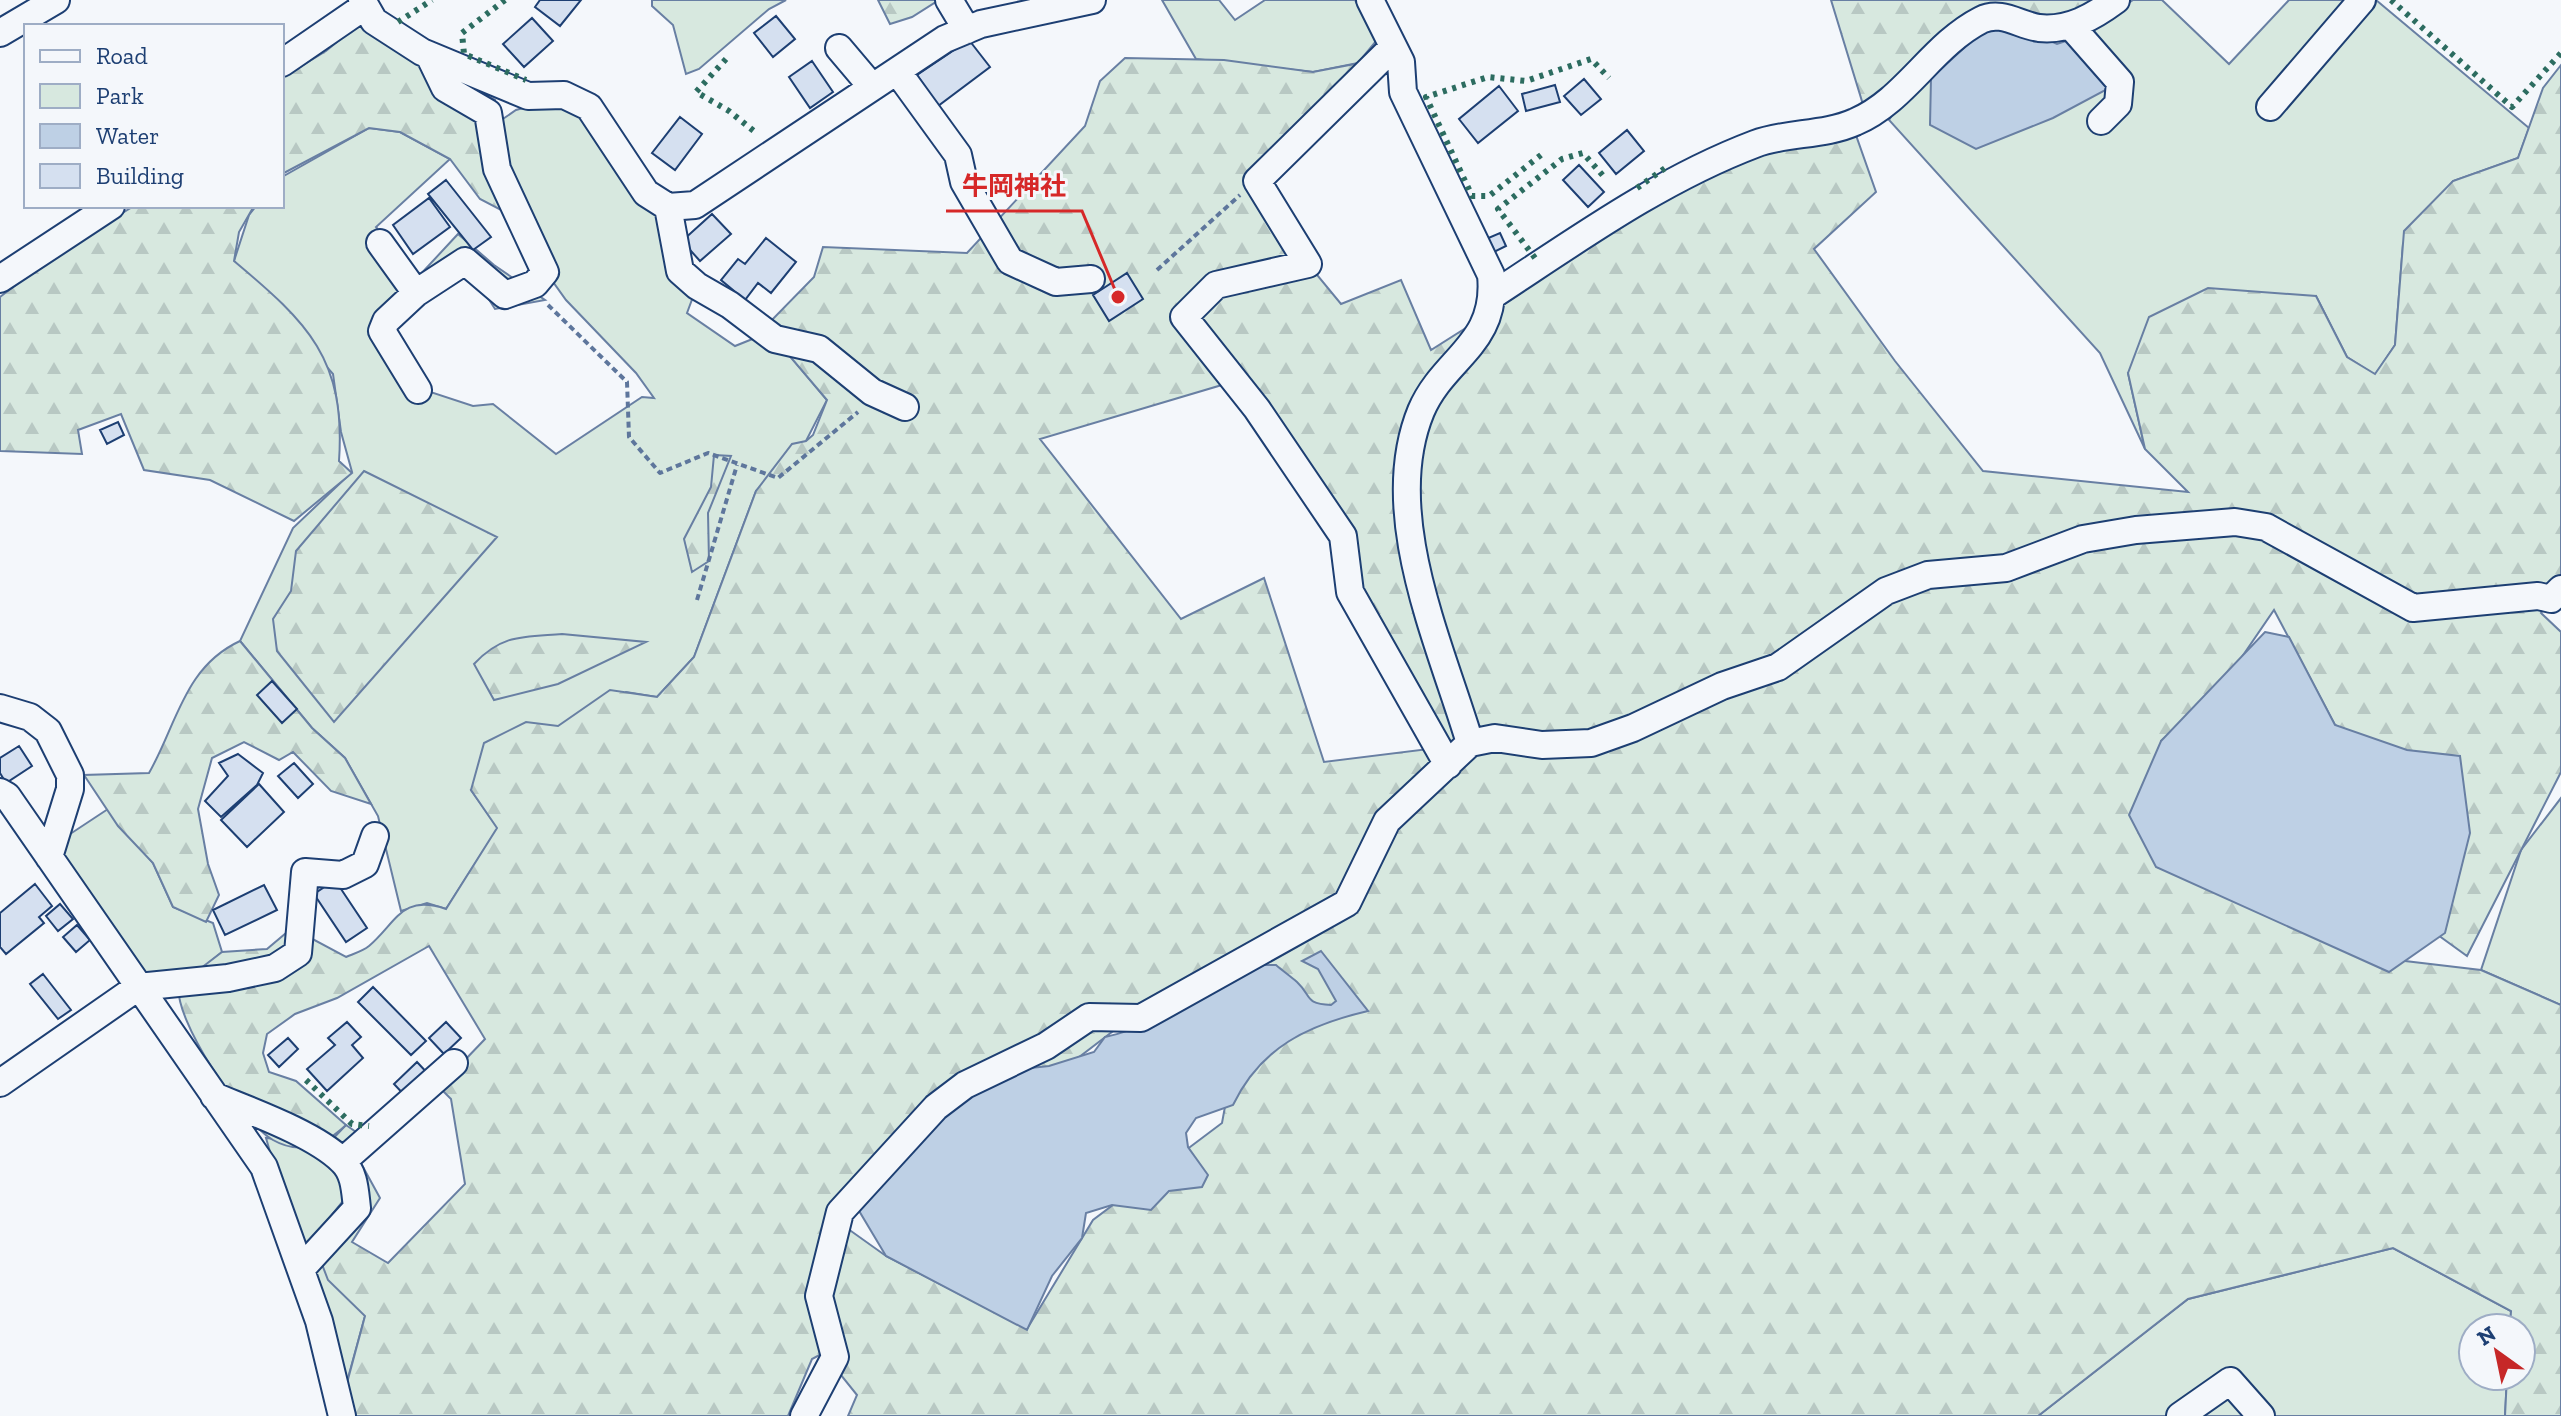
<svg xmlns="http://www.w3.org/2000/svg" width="2561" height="1416" font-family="'Zilla Slab','Noto Sans JP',serif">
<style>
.green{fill:#d7e8df;stroke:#687fa3;stroke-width:2}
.forest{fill:url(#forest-firs);stroke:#687fa3;stroke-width:2;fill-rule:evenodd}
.water{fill:#bed0e5;stroke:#687fa3;stroke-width:2}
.building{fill:#d5e0f0;stroke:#1d3f73;stroke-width:2}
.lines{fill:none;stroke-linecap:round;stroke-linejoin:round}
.minor-casing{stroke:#1d3f73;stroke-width:30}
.path{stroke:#5e769c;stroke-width:4;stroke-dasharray:6 4;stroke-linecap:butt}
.minor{stroke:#f4f7fb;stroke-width:26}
.hedge{stroke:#2c6c60;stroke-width:6;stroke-dasharray:4 6;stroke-linecap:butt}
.leader{fill:none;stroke:#d62828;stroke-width:3}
.callout-dot{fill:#d62828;stroke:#f4f7fb;stroke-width:3}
.callout-label{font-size:26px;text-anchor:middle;font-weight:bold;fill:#d62828;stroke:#f4f7fb;stroke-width:6;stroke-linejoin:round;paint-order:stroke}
</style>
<defs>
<pattern id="forest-firs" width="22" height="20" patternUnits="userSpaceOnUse" patternTransform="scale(2)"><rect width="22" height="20" fill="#d7e8df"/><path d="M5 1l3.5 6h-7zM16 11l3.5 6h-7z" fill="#b8c8c3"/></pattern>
</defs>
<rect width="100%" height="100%" fill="#f4f7fb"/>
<!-- green -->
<path class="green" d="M652,0H786L769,9L699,69L686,74L673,25L652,6Z
M1162,0H1219L1235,20L1265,0H1355L1377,40L1358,63L1313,72L1196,59Z
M2133,0H2162L2229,64L2289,0H2376L2529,128L2518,158L2453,181L2403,244L2395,345L2375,375L2347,357L2316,296L2128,373L2145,449L2100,353L1889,120L1927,61L1983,18L2078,37Z
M567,96L646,203L692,211L672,238L697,286L687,313L735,346L770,332L827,400L806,441L756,491L694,657L657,697L626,692L471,790L498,828L446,909L427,903L401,911L378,816L345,758L312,728L240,641L293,528L352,472L341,432L333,374L234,261L249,215L256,206H282V177L369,128L400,132L450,159L376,227L418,277L458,234L494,265L545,300L495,309L465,262L377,343L415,387L473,406L493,404L556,454L642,397L654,398L636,373L566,300L541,265L505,187L497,123L516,110Z
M2561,798V1005L2481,970L2521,850Z
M108,809L153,863L173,907L213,923L222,952L187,981L144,985L57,858L61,840Z
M346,1125L356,1132L353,1189L327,1221L365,1316L342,1400L266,1138L328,1144Z
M2393,1248L2511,1311L2510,1328H2473V1376H2507L2505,1416H2038L2188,1299Z"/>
<!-- forest -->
<path class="forest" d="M878,0H939L912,17L890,24Z
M1831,0H2104L2061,20L1989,11L1865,111Z
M360,23L495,100L488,113L509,197L501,210L480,199L450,159L400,132L369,128L282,174V78L326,51Z
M1125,58L1224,60L1313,72L1381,59L1257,181L1308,264L1341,304L1401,280L1431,350L1521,293L1570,248L1626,207L1757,143L1852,124L1876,192L1814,249L1895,361L1983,471L2188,492L2145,449L2128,373L2149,317L2208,288L2316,296L2347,357L2375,374L2395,345L2404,231L2453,181L2518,158L2543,88L2561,65V588L2541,613L2561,632V772L2467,956L2431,930L2455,891L2454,833L2423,773L2335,725L2274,610L2222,686L2161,741L2169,842L2157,867L2405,961L2481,970L2561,1005V1416H2505L2507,1376H2521V1328H2510L2511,1311L2393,1248L2188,1299L2038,1416H848L857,1395L832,1364L829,1270L844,1226L886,1256L1027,1329L1093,1220L1222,1123L1229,1085L1255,1061L1254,1039L1125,1022L1066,1067L921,1109L832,1213L813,1316L827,1351L812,1359L788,1416H342L340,1409L365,1316L328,1280L315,1246L327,1221L353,1189L357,1156L380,1198L352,1242L388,1263L465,1184L451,1099L439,1087L485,1039L429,946L337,998L295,1014L267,1034L263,1053L269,1072L296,1081L346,1125C326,1144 301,1156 273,1140C243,1123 172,1017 179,985L222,952L267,949L292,928L346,957C353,954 363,951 369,946C397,922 401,894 446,909L497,828L471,790L484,743L526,722L558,726L610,690L657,697L694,657L756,491L792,444L806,441L813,435L827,400L765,327L814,277L823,247L967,253L1085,126L1100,81ZM1222,385L1336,525L1350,592L1437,748L1324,762L1264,578L1181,619L1040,439Z
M134,206H254L239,232L234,261C308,323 346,359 339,461L352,473L294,521L210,480L144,470L121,414L78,430L82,454L0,451V297L63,249Z
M714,455L731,456L708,513L709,561L692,572L684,539L711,487Z
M364,471L497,537L334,722L277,651L273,619L291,591L296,551Z
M562,634L646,642L558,684L494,700L474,664C502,634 523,637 562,634Z
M240,641L312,728L345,758L371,804L331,791L293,752L279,760L244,742L212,758L198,809L208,864L219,895L206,922L173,907L153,863L118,826L84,775L149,773C177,724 184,667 240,641Z"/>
<!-- water -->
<path class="water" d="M2006,22L2057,44L2078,37L2115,85L2053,118L1976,149L1930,125L1931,78L1986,28Z
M2265,632L2289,637L2335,725L2407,750L2460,756L2470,833L2445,933L2389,972L2156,867L2129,815L2161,741Z
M1321,951L1368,1011C1308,1025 1261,1047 1233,1105L1196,1118L1186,1133L1188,1147L1208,1175L1202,1187L1169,1191L1151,1210L1112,1205L1086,1213L1082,1238L1052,1276L1027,1330L886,1256L852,1199L909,1136L1010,1070L1049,1066L1094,1052L1105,1037C1151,1028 1215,987 1259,965H1276C1283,971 1290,976 1297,982C1312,996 1304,1004 1331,1005L1336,1001L1318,969L1302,961Z"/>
<!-- building -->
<path class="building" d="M540,0H581L560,26L535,7Z
M776,16L795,39L773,57L754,33Z
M532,18L553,41L524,67L503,44Z
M969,40L990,67L938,106L917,75Z
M812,61L833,92L810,108L789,77Z
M1584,79L1601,99L1581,115L1564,96Z
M1555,85L1560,102L1526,111L1522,94Z
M1499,86L1518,111L1478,143L1459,119Z
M680,117L702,134L675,170L652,153Z
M1627,130L1644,151L1616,174L1599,153Z
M1579,165L1604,192L1588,207L1563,180Z
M446,180L491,237L473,250L428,194Z
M429,198L450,227L413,254L393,225Z
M712,214L731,234L700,261L682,241Z
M1500,233L1506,246L1492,253L1486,239Z
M766,238L796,262L771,293L758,283L745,300L721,280L738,259L745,264Z
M1127,273L1143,299L1109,321L1093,295Z
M118,422L124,435L107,444L100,430Z
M272,681L297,709L282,723L257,695Z
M19,746L32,766L6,783L0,773V758Z
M238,754L263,773L257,785L221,817L205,801L228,776L219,763Z
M294,763L313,784L298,798L278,776Z
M259,784L284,812L247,847L221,820Z
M335,880L367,928L346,942L314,894Z
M35,884L52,906L39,917L44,923L6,954L0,947V913Z
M264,885L277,910L225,935L213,910Z
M60,904L73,919L58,931L46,916Z
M77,925L90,940L76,952L63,937Z
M43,974L71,1010L58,1019L30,984Z
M373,987L426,1041L411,1055L358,1002Z
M347,1022L361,1037L352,1045L363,1058L327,1091L307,1069L335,1045L328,1038Z
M446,1022L461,1038L444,1054L429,1038Z
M288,1038L298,1049L279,1067L268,1055Z
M417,1062L432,1078L409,1100L394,1084Z"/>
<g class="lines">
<!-- minor casing -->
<g class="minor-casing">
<path id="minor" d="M362,0L374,21L422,52L528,96L564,95L589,107L646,193L668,207L695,205L945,39L981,24L1092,0
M949,0L967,30
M1370,0L1401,62L1403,92L1491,275C1498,345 1444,357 1421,411C1379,513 1440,643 1470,743
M2070,25L2120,82L2118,104L2101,121
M0,33L56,0
M1393,47L1257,181L1308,264L1216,285L1184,317L1257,409L1343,536L1350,592L1448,765
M839,48L872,87
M282,63L365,6
M897,71L958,155L964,182L1010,261L1056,282L1091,279
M2270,107L2362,0
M668,207L680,271L697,286L730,305L775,339L819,349L872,392L905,407
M380,243L416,293L465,261L505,295L535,284L545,272L497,169L488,113L445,88L429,55
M0,279L111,206
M416,293L386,321L382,331L418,390
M1493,295C1577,240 1660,180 1755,144C1786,132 1824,136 1855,122C1905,101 1932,45 1981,20C2001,10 2019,25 2039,28C2069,31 2093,17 2116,0
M0,708L30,717L48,731L70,775V789L49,857
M0,792L7,796L264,1167L319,1321L342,1416
M0,1083L138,987L228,978L275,968L298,953L305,872L343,875L365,864L375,836
M214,1096C250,1111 315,1134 342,1161C355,1173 355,1192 357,1208L302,1268
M343,1161L454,1063
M804,1416L835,1357L819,1296L840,1212L936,1107L965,1085L1046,1046L1089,1017L1141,1018L1347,903L1387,821L1470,743L1495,738L1542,745L1591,743L1633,728L1722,686L1778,667L1886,591L1928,575L2006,568L2083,539L2136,530L2235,522L2266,527L2413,608L2538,596L2551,599L2561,589
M2180,1416L2230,1381L2261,1416"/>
</g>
<!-- path -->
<path class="path" d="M1157,270L1240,195
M548,305L627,382L629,437L660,473L708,453L778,478L858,412
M697,600L737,465"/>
<!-- minor -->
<use href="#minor" class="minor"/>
<!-- hedge -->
<path class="hedge" d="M505,0L462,33L464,54L526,80
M2391,0L2512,107L2561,53
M398,22L432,0
M726,59L696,92L729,111L755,132
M1541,155L1489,196H1472L1426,97L1488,77L1526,81L1591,59L1609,78
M1637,188L1668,166
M1535,258L1498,209L1562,159L1583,153L1606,179
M306,1080L352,1124L369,1126"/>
</g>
<!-- callouts -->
<path class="leader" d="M1118 297L1082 211H946"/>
<circle class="callout-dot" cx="1118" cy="297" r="8"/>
<g class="callout-label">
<text x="1014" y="195">牛岡神社</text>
</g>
<!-- legend -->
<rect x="24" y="24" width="260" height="184" fill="#f4f7fb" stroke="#9eadc5" stroke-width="2"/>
<rect x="40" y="50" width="40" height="12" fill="#f4f7fb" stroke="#9eadc5" stroke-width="2"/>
<text x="96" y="64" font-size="24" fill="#1d3f73">Road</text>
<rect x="40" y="84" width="40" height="24" fill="#d7e8df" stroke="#9eadc5" stroke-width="2"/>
<text x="96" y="104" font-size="24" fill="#1d3f73">Park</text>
<rect x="40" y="124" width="40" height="24" fill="#bed0e5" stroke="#9eadc5" stroke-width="2"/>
<text x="96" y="144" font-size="24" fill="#1d3f73">Water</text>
<rect x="40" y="164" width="40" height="24" fill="#d5e0f0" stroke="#9eadc5" stroke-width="2"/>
<text x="96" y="184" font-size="24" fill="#1d3f73">Building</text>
<!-- north arrow -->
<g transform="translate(2497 1352) rotate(327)"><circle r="38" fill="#f4f7fb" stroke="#9eadc5" stroke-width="2"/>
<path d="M0-6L14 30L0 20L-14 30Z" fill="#c62828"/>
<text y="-12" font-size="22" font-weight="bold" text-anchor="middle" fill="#1d3f73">N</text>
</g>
</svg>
